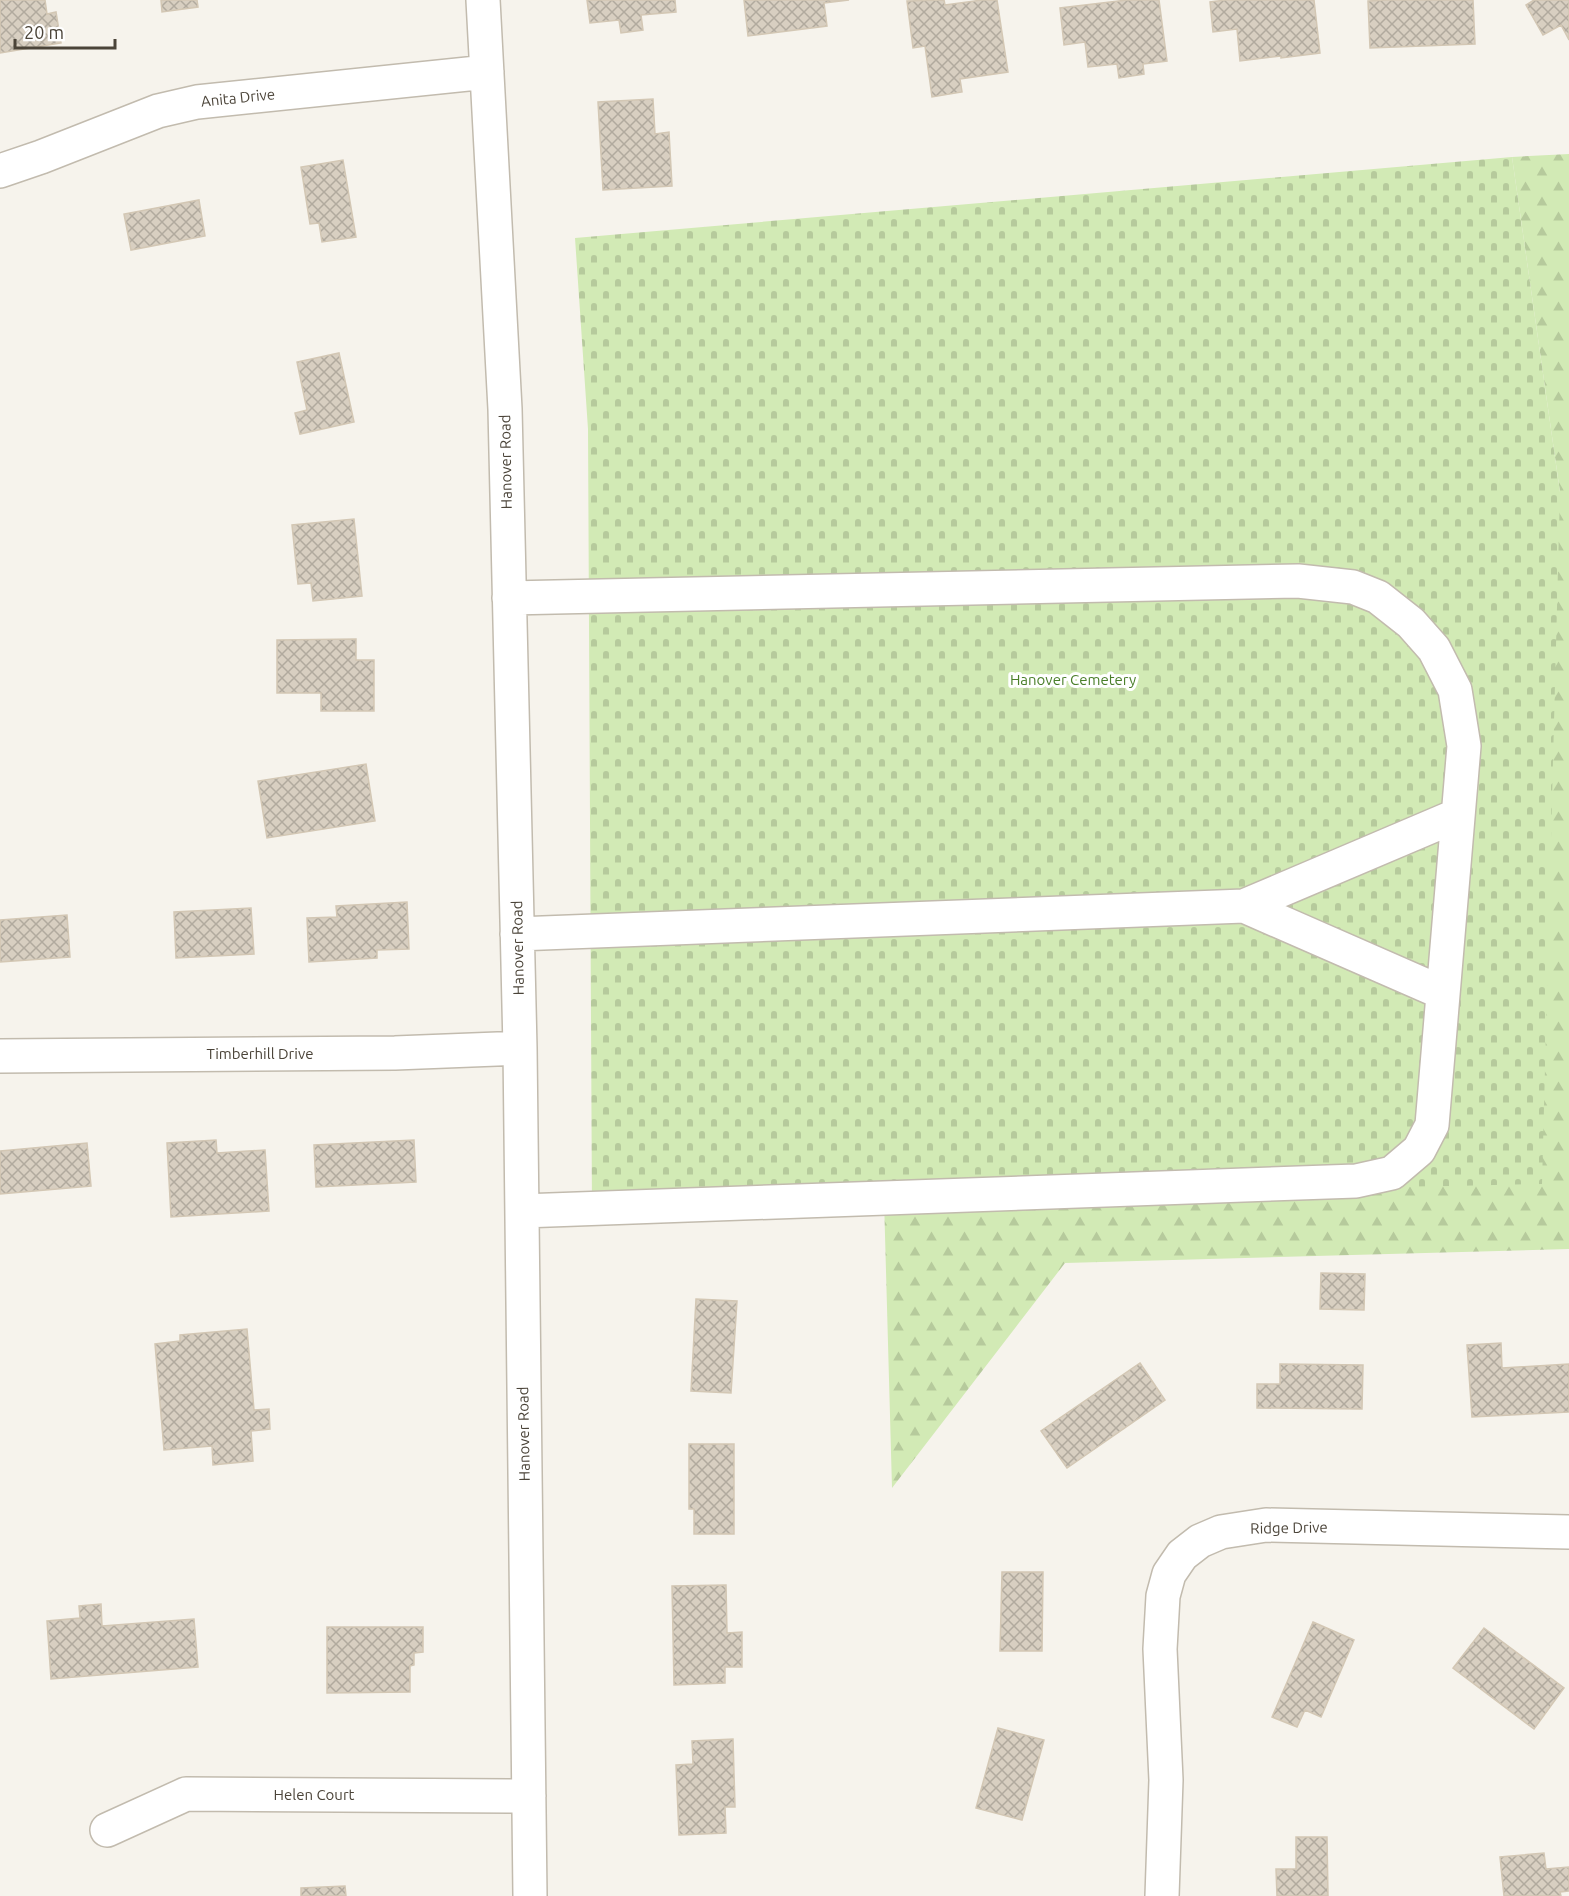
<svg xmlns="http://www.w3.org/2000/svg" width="1569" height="1896" font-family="Ubuntu,sans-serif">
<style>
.forest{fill:url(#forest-firs)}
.cemetery{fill:url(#cemetery-stones)}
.building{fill:url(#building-cross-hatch);stroke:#d3c7b4;stroke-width:1.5}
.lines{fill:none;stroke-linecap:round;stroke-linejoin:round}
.minor-casing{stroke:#c2bbae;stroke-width:36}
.minor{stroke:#fff;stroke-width:33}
.labels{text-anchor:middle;stroke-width:6;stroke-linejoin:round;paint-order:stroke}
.street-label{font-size:15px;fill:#4b4439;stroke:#fff}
.park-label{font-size:15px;fill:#4a7f2a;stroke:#fff}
</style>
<defs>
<pattern id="forest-firs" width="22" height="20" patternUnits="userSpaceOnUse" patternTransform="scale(1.5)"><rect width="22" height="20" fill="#d2eab5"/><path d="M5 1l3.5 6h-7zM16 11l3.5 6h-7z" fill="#b6ca9c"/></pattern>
<pattern id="cemetery-stones" width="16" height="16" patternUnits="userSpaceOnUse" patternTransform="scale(1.5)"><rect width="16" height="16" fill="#d2eab5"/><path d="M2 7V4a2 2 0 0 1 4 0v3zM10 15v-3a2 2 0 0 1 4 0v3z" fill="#b6ca9c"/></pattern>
<pattern id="building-cross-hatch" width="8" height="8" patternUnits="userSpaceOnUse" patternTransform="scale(1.5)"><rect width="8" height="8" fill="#d8cfc1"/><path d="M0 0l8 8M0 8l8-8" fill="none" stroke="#b1aa9e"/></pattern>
</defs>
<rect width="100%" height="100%" fill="#f6f3ec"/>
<!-- forest -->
<path class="forest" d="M1569,154V1249L1065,1263L892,1488L884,1199L1560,492L1512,157Z"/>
<!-- cemetery -->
<path class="cemetery" d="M1512,157L1560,492L1542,1184L884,1199L592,1213L588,429L575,238Z"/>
<!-- building -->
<path class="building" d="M0,0H45L47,14L56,12L61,43L0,53Z
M161,0H197L198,7L162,12Z
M587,0H675L676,12L641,15L643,30L621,33L619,20L590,23Z
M744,0H849L824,3L827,26L748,36Z
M944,0L945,5L982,0H997L1008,72L960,79L962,92L932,97L925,46L913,48L907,1Z
M1127,0H1159L1167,61L1143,64L1144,74L1119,78L1117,64L1088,67L1085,42L1064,45L1060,8Z
M1225,0H1314L1320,53L1281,58V56L1240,61L1237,29L1213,32L1210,2Z
M1388,0H1473L1475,44L1370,48L1368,1Z
M1534,0H1569V40L1561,25L1543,35L1526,5Z
M653,99L655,134L669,132L672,186L603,190L598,102Z
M343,160L356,237L322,242L319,223L310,224L301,167Z
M199,200L205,236L131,250L124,214Z
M339,353L354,422L300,434L295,413L307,410L297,362Z
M354,519L362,596L313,601L311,583L298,584L292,525Z
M356,639V660H374V711H321V693H277V640Z
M366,764L375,821L267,838L258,781Z
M407,902L409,949L377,950V958L309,962L307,918L337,917L336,906Z
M251,908L254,954L176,958L174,912Z
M67,915L70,957L0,962V920Z
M216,1140L217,1153L265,1150L269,1211L171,1217L167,1143Z
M414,1140L416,1182L316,1187L314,1145Z
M87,1143L91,1186L0,1194V1151Z
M1321,1273L1365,1274L1364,1310L1320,1309Z
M696,1299L737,1301L731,1393L691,1391Z
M247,1329L254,1410L269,1409L270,1429L251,1431L253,1461L213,1465L212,1446L164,1450L155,1344L180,1341V1335Z
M1501,1343L1502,1368L1569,1364V1412L1472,1417L1467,1345Z
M1140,1363L1165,1400L1067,1468L1041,1431Z
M1280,1364L1363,1365L1362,1409L1257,1408V1384H1280Z
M689,1444H734V1534H694V1509H689Z
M1002,1572H1043L1042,1651H1000Z
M726,1585L727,1633L742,1632V1667H725V1683L674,1685L672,1586Z
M101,1604L102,1626L194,1619L198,1667L51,1679L47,1621L80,1618L79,1606Z
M1313,1622L1354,1640L1321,1717L1305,1710L1297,1727L1272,1717Z
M327,1627H423V1652L414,1653V1665L410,1666V1692L327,1693Z
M1484,1628L1564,1688L1534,1729L1453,1668Z
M998,1728L1044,1740L1022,1820L976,1808Z
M733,1739L735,1807H725L726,1833L679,1835L676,1765L693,1764L692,1741Z
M1296,1837H1327L1328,1896H1277L1276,1869H1296Z
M1544,1853L1546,1869L1569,1867V1891L1560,1892L1561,1896H1504L1500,1857Z
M345,1886L346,1896H301V1888Z"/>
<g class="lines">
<!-- minor casing -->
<g class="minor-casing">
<path id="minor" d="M483,0L505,409L520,1048L530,1896
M0,171L41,157L158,111L197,102L487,72
M509,598L1298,581L1353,587L1378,597L1411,623L1434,649L1455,690L1464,746L1432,1125L1419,1150L1392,1173L1356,1181L522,1211
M1244,906L1443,993
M517,934L1244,906L1458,815
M0,1056L395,1053L520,1048
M107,1830L186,1794L529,1796
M1162,1896L1166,1780L1160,1649L1163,1596L1169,1574L1182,1555L1200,1541L1221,1532L1266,1525L1569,1532"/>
</g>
<!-- minor -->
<use href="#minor" class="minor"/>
</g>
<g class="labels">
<!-- street labels -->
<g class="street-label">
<text transform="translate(238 98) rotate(-6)" y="5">Anita Drive</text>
<text transform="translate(506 462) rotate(-91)" y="5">Hanover Road</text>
<text transform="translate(518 948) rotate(-91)" y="5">Hanover Road</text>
<text x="260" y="1059">Timberhill Drive</text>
<text transform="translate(524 1434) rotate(-91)" y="5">Hanover Road</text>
<text transform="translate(1289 1528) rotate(-1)" y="5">Ridge Drive</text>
<text x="314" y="1800">Helen Court</text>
</g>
<!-- park labels -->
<g class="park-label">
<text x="1073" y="685">Hanover Cemetery</text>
</g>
</g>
<!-- scale -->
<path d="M15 39v9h100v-9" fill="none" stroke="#4b4439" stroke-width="3"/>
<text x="24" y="39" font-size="18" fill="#4b4439" stroke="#ffffff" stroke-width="4.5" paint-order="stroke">20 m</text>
</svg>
